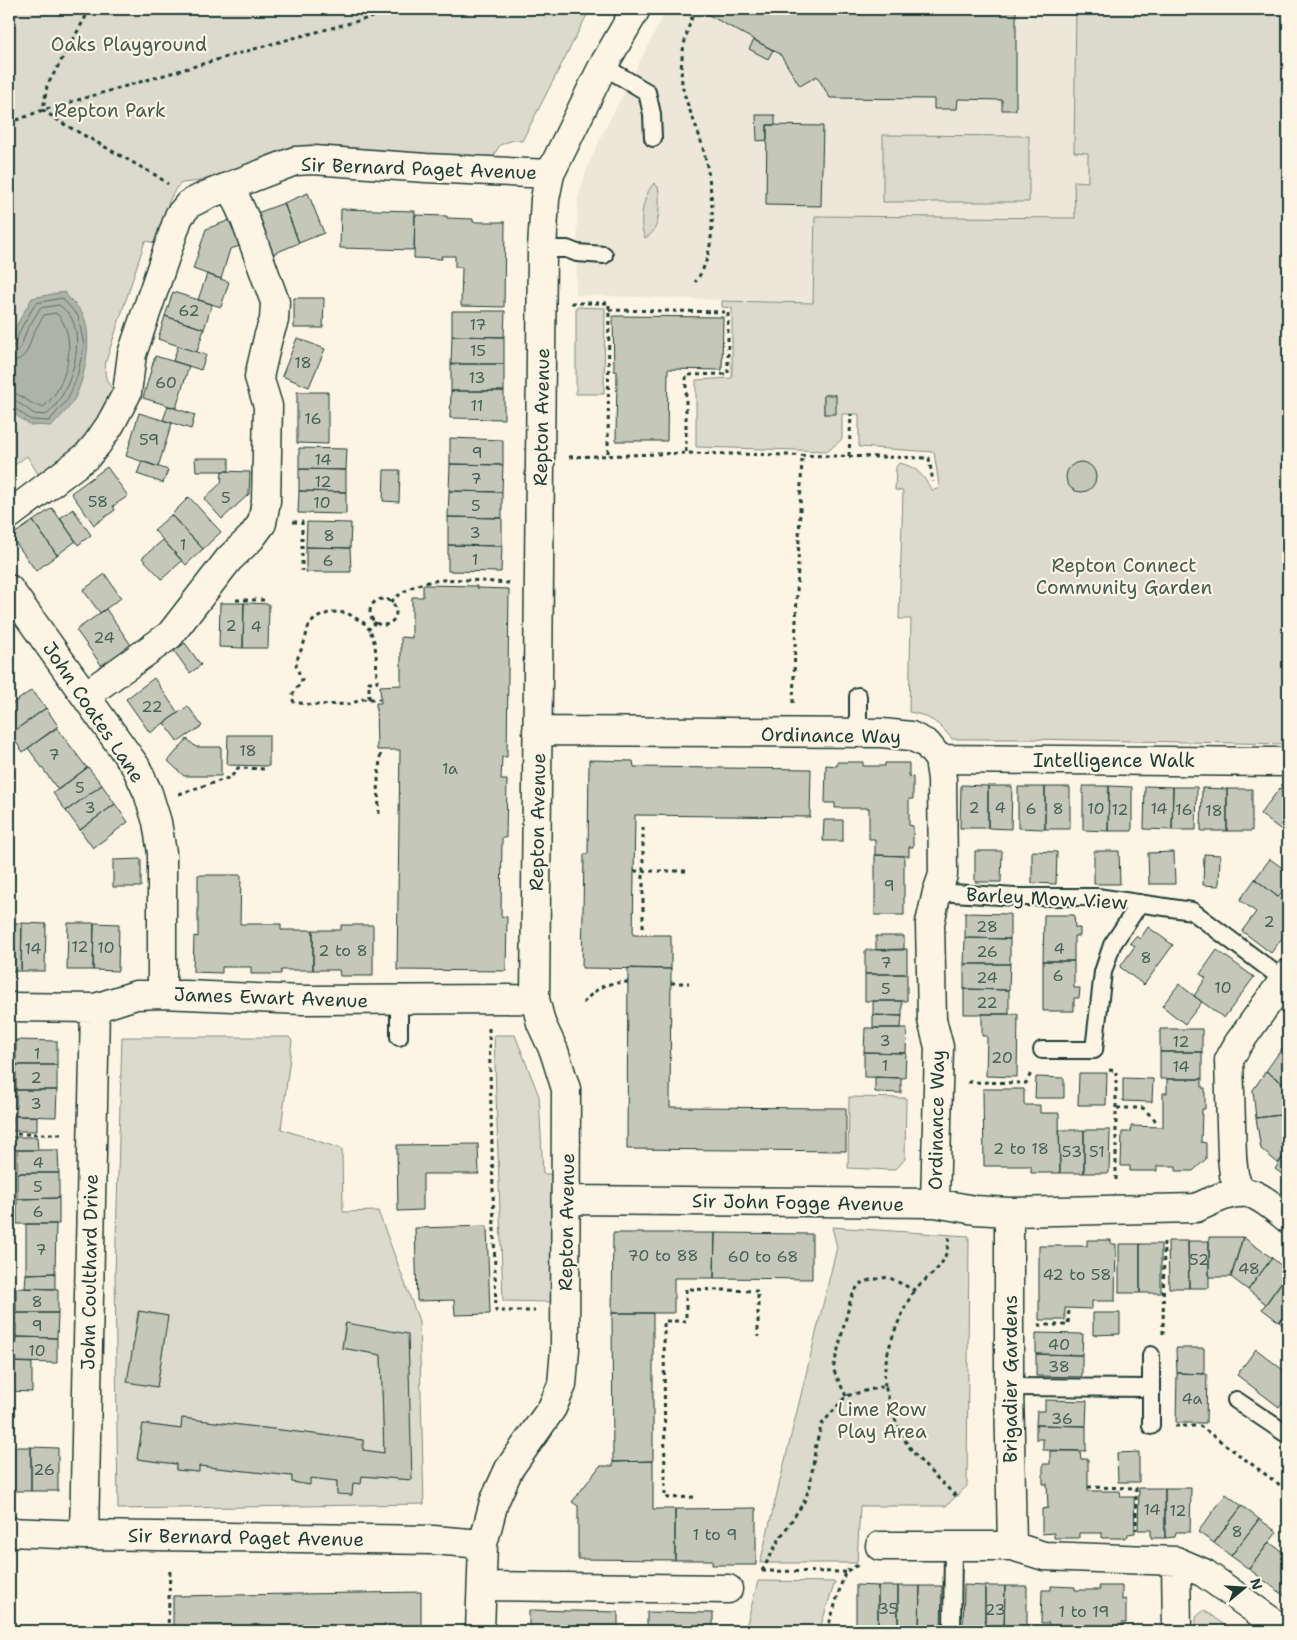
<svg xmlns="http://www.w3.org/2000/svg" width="1297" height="1640" font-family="'Shantell Sans',sans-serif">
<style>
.built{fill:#ece7d8}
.green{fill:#dcdacc;stroke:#7e8c80;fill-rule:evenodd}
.water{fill:#aeb3a7;stroke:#758479}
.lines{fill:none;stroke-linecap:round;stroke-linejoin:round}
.shore{stroke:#586c62;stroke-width:1}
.building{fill:#c5c7b9;stroke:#1f3d34}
.service-casing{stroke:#1f3d34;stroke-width:20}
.minor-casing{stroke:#1f3d34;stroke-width:31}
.path{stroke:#1f3d34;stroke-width:3;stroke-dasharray:4 4;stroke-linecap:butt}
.service{stroke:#fcf5e5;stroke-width:16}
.minor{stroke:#fcf5e5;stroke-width:28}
.labels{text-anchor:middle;stroke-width:4.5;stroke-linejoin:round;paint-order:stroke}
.number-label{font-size:16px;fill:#486055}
.park-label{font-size:19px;fill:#455c52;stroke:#fcf5e5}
.street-label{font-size:19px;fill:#1f3d34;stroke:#fcf5e5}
</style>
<rect width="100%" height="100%" fill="#fcf5e5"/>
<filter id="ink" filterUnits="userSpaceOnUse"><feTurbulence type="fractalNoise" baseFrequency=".02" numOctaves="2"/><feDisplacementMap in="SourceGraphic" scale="10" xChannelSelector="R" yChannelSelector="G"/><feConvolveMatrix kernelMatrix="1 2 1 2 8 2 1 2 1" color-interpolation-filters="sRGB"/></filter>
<g filter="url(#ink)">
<!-- built -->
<path class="built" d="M667,9H1288V222L816,216L813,303L576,295L578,198L587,168L602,135Z"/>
<!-- green -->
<path class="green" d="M9,9H590L522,141L513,140L500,145L495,153L494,159L315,145L295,147L267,156L211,180L182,183L176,188L169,201L156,243L145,241L106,361C104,374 105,383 115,391L112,400L74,453L40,477L27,456L9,469Z
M1076,9H1288V744L1029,739H952C940,724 929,715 909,712L911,619H899L903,491L895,490L896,467L899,463C918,467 922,475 932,490L938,489L939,485L934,452L859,447V414H842V439L828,451L696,447V380L732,378V308L722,307V301L813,303L815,216L1075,218L1074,181L1088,182V153L1074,152ZM824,395H835L824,414Z
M883,135L1029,136V202H883Z
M654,183L658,187L659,192C659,207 661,231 645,238C638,223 643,195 654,183Z
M576,307L605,308L604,394H576Z
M494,1035H515L539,1096L543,1174H552L551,1302L503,1301Z
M122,1037H289L292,1041L281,1129L342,1149L343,1212L378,1211L419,1321L424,1504L118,1509L115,1273ZM138,1311L168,1316L157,1387L128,1382ZM345,1324L408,1335L411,1480L362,1476L361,1483H353L351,1495L337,1493V1481L310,1478L309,1485L292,1482V1476L199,1466L198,1472L176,1470V1464L137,1459L143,1424L181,1429L182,1418L363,1440V1450L384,1453L381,1355L342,1348Z
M849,1097L906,1098L905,1159L897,1168L891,1170L848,1168Z
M832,1227L969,1236L967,1486L946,1506H860L857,1563H760L837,1247Z
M758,1581L835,1582L819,1631H745Z
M1204,1610L1232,1631H1196V1617Z"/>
<!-- water -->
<path class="water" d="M64,292C69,299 77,305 82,313C94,334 85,382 72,403C67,411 58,419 52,426L30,425L9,410V351L15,328L32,298Z"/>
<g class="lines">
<!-- shore -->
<path class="shore" d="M9,348L15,345L20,330L36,303L62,298L78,316L84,345L77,377L68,399L49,421L31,420L13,407L9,406
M9,354L15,353L20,349L26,332L40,308L59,305C63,308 70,314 72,319C85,346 69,397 46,415L34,414L16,401L9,400
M9,362C25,361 28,350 32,337C35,329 40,322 44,315L56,313C80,335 67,389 43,407C30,406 22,393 9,392"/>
</g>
<!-- building -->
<path class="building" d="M708,9H1016V110H1002V100L958,99L957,109H934V99L830,98L817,76L800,86L780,54L705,13Z
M754,40L773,50L768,59L749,49Z
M756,115H775V125H767V140L757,141Z
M767,125L823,126L821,206L766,205Z
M308,193L324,233L299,243L284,203Z
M284,203L299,243L273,254L257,213Z
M341,209L415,211L414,250L340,248Z
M415,215L447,216V218L473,219V222H505L504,307L461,306L462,267H455V256H441L442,259L414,258Z
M230,220L240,246L230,249L221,279L193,269L206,229Z
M207,274L229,282L221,307L198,300Z
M173,292L212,304L204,329L165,316Z
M294,298H324L323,328H294Z
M452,311H505L504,337L452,336Z
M165,316L204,329L197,352L158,339Z
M613,316L723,317L722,370L668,369L667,441H616L617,371H614Z
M452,336L504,337V364H451Z
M297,338L325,349L309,387L282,376Z
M178,346L206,355L201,370L173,361Z
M155,356L189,366L176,408L143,398Z
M451,364H504V391H451Z
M451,391H504V419L450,418Z
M297,392H328V444L297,443Z
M824,395H836V414H824Z
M168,406L195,415L191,429L163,420Z
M139,413L172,423L158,467L126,456Z
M450,438L503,440V465L450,464Z
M299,448L347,449L346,470L299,469Z
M195,458H229V471H196Z
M142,461L168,470L163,483L137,474Z
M1066 477a15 15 0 1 1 30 0a15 15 0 1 1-30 0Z
M450,464L503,465L502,492L449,491Z
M107,467L128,496L113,506L115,510L94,525L71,493Z
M299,469L346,470V492L299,491Z
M384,470H400L399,502L383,501Z
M222,471L250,472L249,494L222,519L204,499L221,483Z
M299,491L346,492V514L298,513Z
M449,491L502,492V518L448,517Z
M189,497L221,532L203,549L171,515Z
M52,508L76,541L57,555L33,521Z
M73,509L91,535L78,545L60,518Z
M171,515L203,549L186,565L154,530Z
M448,517L502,518V546L448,545Z
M33,521L57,555L36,571L11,536Z
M307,522L351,523L350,548L306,547Z
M163,540L182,561L162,579L142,558Z
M448,545L502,546L501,572L448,571Z
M306,547L350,548L351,572H306Z
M105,574L121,598L100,613L83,590Z
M423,585L477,586V588L509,589L507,757H502L501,780H507L506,838H502L501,916L507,917L506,971L397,970L400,750H377L376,703H381L380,686L401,685V637L412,638V597H423Z
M220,603H244L243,648L219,647Z
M244,603L269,604L268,648H243Z
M106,609L131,645L102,666L76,630Z
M185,643L201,665L190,673L174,651Z
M154,678L178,713L150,733L126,699Z
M32,690L46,708L10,734L9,706Z
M188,706L202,726L178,742L164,723Z
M46,708L58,726L23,752L10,734Z
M57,728L87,768L58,790L28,748Z
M228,735H269V766L227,765Z
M187,739L196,747H221V776H184L168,761Z
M589,760L633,761L634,767L811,769L810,817L635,815L633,935H671V969L582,968L584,854H588Z
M837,762H863V766H885V763H909V776L913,777V799H909V825L913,826V847H909V856L875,855V839H869V808H835V803H825L826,765L837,766Z
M88,767L102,785L66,811L53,793Z
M102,785L115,804L80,830L66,811Z
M961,785L988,786V828H960Z
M988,786H1012L1011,829L988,828Z
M1083,786H1109L1108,831L1083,830Z
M1109,786L1132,787V831H1108Z
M1145,786L1173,787L1172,830L1144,829Z
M1018,787H1045V829L1018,828Z
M1045,787H1070V829H1045Z
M1173,787H1197L1196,830H1172Z
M1202,788L1227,789V831H1201Z
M1280,788L1288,795V835L1260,814Z
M1227,789H1252V831H1227Z
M115,804L128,822L93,848L80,830Z
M824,820H843V841H823Z
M975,851H1002L1001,882H975Z
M1032,851L1057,852L1056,884L1032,883Z
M1094,851H1119L1120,884H1094Z
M1174,852L1175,884H1149L1148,853Z
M1204,854L1220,855L1219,886L1203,885Z
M875,855L904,856V915H875Z
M141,859V887H113V860Z
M1270,859L1288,872V884L1278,897L1255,879Z
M198,875H241L240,924H281V930H313V970H281V974H251V967H222V973L193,972L194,936L198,937Z
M1255,879L1288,905V930L1271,953L1242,931L1256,912L1240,900Z
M965,913L1010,914V939L965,938Z
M1044,915H1074L1075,928H1080V936H1074V961H1043Z
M9,923H22L21,971H9Z
M22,923L46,924L45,971H21Z
M68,923H94L93,970H67Z
M94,923L119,924L118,971L93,970Z
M341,925H373V976H340L339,970H313V930H341Z
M1148,927L1173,945L1144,985L1120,967L1135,946L1130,943L1136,936L1140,939Z
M876,936H904V950H876Z
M965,938L1010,939V964H964Z
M907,949V974H865V950Z
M1217,950L1254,977L1224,1018L1194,996L1206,978L1200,974Z
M1043,961H1074V988H1080L1079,998H1074V1011H1043Z
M964,964H1010L1009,990L964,989Z
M628,968L671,969L670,1107L846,1108V1151L627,1149Z
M865,974H907V1001H865Z
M1179,984L1202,1002L1185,1024L1162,1006Z
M964,989L1009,990V1014H964Z
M873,1001H902V1016L873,1015Z
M982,1014H1018L1017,1077L986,1076L987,1036H982Z
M873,1015L902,1016L901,1028H873Z
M865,1028H907L906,1053L864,1052Z
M1160,1029H1202V1052H1160Z
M16,1040L57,1041V1065H16Z
M1288,1040V1051L1283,1047Z
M1283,1047L1288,1051V1087L1266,1071Z
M864,1052L906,1053L905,1078L864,1077Z
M1160,1052H1202V1079H1160Z
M16,1065H57V1090H16Z
M1266,1071L1288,1087V1114L1256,1118L1253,1090Z
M1079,1073H1107L1106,1105H1078Z
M875,1077L901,1078V1093L875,1092Z
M1036,1077L1064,1078V1098H1035Z
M1123,1078L1153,1079L1152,1102L1123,1101Z
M1167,1079H1202V1088H1205V1109H1202L1201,1142L1206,1143V1159L1193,1171H1176V1166H1157V1171H1130V1166H1121L1122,1132H1131V1126L1163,1127V1093H1167Z
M983,1089H1024V1105H1040V1113H1059L1060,1173H1031V1166H984Z
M16,1090H57L56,1117L16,1116Z
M1288,1114V1150L1278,1163L1261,1149L1256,1118Z
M13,1116H37V1131H12Z
M1059,1130H1084V1173H1060Z
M1084,1130H1110L1109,1173H1084Z
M12,1137H37L38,1150H12Z
M478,1144L479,1174H423V1210L398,1211L397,1145Z
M17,1150H58L59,1173H17Z
M1288,1150V1178L1275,1169Z
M17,1173H59V1198L17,1199Z
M59,1198V1224H17V1199Z
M26,1224H56L55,1273L26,1274Z
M487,1226L490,1314L455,1315L454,1300L417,1301L415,1228Z
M613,1233H715L714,1278H674V1313H612Z
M715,1233L812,1234V1279L714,1278Z
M1209,1237H1243L1231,1277H1209Z
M1243,1237L1272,1258L1248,1290L1231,1277Z
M1087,1240H1111V1244H1116L1115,1301H1092V1309L1065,1308V1320H1039V1246H1087Z
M1168,1241H1188L1189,1288H1169Z
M1188,1241H1209V1288H1189Z
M1119,1244H1140V1293H1119Z
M1140,1244H1161V1293H1140Z
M1272,1258L1288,1271V1273L1266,1304L1248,1290Z
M55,1273V1289L25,1288L26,1274Z
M1287,1274L1288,1310L1279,1322L1262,1309Z
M16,1288L58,1289V1313H16Z
M1288,1310V1329L1279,1322Z
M139,1311L168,1316L157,1387L127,1382Z
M16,1313H58L57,1338L16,1337Z
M612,1313H653V1461L613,1462Z
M1093,1313H1120V1334L1093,1335Z
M346,1323L408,1334L412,1480L362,1476L361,1484L353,1483L352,1495L337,1494V1481L310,1478V1485L292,1482V1476L199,1466V1472L176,1470V1464L137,1459L143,1424L181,1429L182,1418L363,1440V1450L384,1453L381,1355L342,1348Z
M1036,1333L1083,1334L1082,1355L1036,1354Z
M16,1337L57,1338V1363L15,1362Z
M1176,1348H1204V1374L1177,1373Z
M1256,1349L1288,1374V1395L1279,1407L1237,1375Z
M1036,1354L1082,1355V1377L1036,1376Z
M9,1362L32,1363V1392L9,1391Z
M1177,1373L1207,1374L1206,1423H1176Z
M1045,1400L1087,1401L1086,1426L1036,1425L1037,1411H1045Z
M1036,1425L1086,1426V1451L1043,1450V1439H1036Z
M9,1447H31V1491H9Z
M31,1447L58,1448V1491H31Z
M1050,1451H1080L1081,1459H1088V1491H1120L1121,1497H1134L1135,1533L1128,1534L1127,1538H1102V1533H1079V1538H1054V1533L1042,1534V1509L1048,1508L1047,1484H1043V1464H1050Z
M1139,1452V1482H1118L1117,1453Z
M653,1461V1509H675V1560L578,1559V1506L572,1502L600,1466H613V1462Z
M1288,1477V1490L1282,1485Z
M1139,1488H1165V1538H1151V1530H1138Z
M1165,1488H1191L1190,1532H1176L1175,1537L1165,1538Z
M1226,1494L1242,1506L1214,1543L1198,1532Z
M1242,1506L1259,1519L1231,1556L1214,1543Z
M756,1508V1565H712V1560H675V1509Z
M1259,1519L1277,1532L1249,1569L1231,1556Z
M1269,1542L1288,1556V1594L1286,1597L1249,1569Z
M856,1585L878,1586V1631H856Z
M964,1585L985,1586V1631H963Z
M878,1586H898V1631H878Z
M898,1586H920L919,1631H898Z
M920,1586H942L941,1631H919Z
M985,1586H1005L1004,1631H985Z
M1005,1586H1027V1631H1004Z
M1051,1586L1075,1587V1590H1100L1099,1586H1122V1600L1126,1599V1623H1122V1631H1079V1629L1049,1628V1623H1041L1042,1590H1051Z
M421,1592V1631H173V1596Z
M529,1610L618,1612V1631H529Z
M647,1612L713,1613V1631H647Z"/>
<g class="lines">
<!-- service casing -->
<g class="service-casing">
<path id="service" d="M603,66L647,92L652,114L653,138
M542,249H567L577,253L604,255
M858,734V696
M937,892L1015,897H1097L1192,911L1284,980
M399,1000V1037
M1042,1050H1094L1103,972L1112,945L1140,903
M1151,1355V1426
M1009,1387L1151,1388
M1236,1400L1288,1435
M952,1631L953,1546"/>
</g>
<!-- minor casing -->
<g class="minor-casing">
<path id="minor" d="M9,515L87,456L97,444L110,425L127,393L132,354L179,216L189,204L207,195L295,161L313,160L426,168L550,174
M9,589L136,767L148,793L157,822L162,853V994
M86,695L170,635L229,559L251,538L262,523L266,501L268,406L259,377L268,338L274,320L275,302L245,219L230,186
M537,731L882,733L911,736L927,744L939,759L942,779L943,875L937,892L930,923L932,1020L939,1047L935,1203
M939,759L1288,762
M9,1007L95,1008L136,995L162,994L303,1000L535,999
M1240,1193L1234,1175L1232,1157L1229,1060L1238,1044L1288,974
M566,1200L935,1203L975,1210L1009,1212L1196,1208C1212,1201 1235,1188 1252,1194C1265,1199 1277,1210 1288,1219
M9,1532L84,1535L433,1540L483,1544
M84,1535L95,1008
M880,1546H1012L1009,1387V1212
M1012,1546L1044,1556L1176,1561L1204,1573L1285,1631
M1176,1561L1177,1631
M482,1586L728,1589
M480,1631L483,1544L494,1502L509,1469L552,1408L562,1385L565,1349L566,1089L554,1051L541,1023L535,999L542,249L545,199L550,174L603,66L636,9"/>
</g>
<!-- path -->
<path class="path" d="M90,9L47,86L43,110L62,123L157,176L168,184
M695,9C686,33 679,57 682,83C684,99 695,122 700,138C712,176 722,249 695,282
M9,123L43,110L275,43L403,9
M571,303H609L608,456
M609,310L728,312V374L686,375V453
M849,456L851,414
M569,457L686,453L929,458L933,482
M293,522H302V571
M370 612a13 13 0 1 1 26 0a13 13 0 1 1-26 0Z
M236,600H267
M391,602C423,570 468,581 509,583
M376,622L369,629L364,623L347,613L331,612L316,618L309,625L304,643L298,657L296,666L302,680C299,687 293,690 292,698L294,702L312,705L350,704L363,699H380
M369,699V682H377C376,665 378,644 369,629
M793,703L802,456
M179,794L231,777L238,768L267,769
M379,814L378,779L381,750
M643,827V927
M634,871H689
M671,983H689
M583,1003C598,986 606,983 628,982
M489,1028L496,1311H535
M1109,1070L1116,1071V1180
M968,1082L1026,1083L1032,1071
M1117,1108H1143L1157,1122
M9,1134H63
M1038,1325H1068L1069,1309
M1163,1334L1164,1238
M885,1386C881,1356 900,1316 914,1290
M846,1396L833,1369L851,1298L859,1284L871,1280L888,1277L914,1290C935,1270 947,1267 949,1236
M1175,1426H1200L1288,1491
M1088,1487L1136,1488V1530
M694,1497L665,1498L664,1321H686V1289L758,1291V1337
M762,1571L780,1538L804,1502L810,1486L816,1444L822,1424L846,1396L885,1386C891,1406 896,1428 908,1445C921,1464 939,1480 956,1496
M762,1571L845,1572
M168,1631L170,1568
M827,1631L845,1572L858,1565"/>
<!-- service -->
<use href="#service" class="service"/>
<!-- minor -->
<use href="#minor" class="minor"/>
</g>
</g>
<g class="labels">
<!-- number labels -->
<g class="number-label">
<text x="189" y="316">62</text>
<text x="478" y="330">17</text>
<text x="478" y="356">15</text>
<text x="303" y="368">18</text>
<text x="477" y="383">13</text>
<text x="166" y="388">60</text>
<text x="477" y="411">11</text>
<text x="313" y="424">16</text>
<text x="149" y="445">59</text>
<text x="477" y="458">9</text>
<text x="323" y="465">14</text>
<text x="476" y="484">7</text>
<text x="323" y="487">12</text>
<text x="226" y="503">5</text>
<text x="98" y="507">58</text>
<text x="322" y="508">10</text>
<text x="476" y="511">5</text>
<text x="475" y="538">3</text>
<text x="329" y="541">8</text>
<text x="183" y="550">1</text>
<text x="475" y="565">1</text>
<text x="328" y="566">6</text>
<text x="231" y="631">2</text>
<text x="256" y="632">4</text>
<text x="104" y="643">24</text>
<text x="152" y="712">22</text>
<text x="248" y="756">18</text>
<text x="54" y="760">7</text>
<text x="450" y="774">1a</text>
<text x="80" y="793">5</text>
<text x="90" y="813">3</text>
<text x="974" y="813">2</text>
<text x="1000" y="813">4</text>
<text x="1031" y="814">6</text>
<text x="1058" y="814">8</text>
<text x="1096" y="814">10</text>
<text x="1159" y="814">14</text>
<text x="1120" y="815">12</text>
<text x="1184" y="815">16</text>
<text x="1214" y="816">18</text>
<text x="889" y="891">9</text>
<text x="1269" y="927">2</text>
<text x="987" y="932">28</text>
<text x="80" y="952">12</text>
<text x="106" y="953">10</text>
<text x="33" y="954">14</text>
<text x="1059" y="954">4</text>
<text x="343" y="956">2 to 8</text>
<text x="987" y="957">26</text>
<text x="1146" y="963">8</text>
<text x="886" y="968">7</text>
<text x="1058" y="981">6</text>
<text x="987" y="983">24</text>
<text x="1223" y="993">10</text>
<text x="886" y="994">5</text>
<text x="987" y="1008">22</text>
<text x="885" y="1046">3</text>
<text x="1181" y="1047">12</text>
<text x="37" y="1059">1</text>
<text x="1002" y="1063">20</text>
<text x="885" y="1071">1</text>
<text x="1181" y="1072">14</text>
<text x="36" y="1083">2</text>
<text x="36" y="1109">3</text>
<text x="1021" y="1154">2 to 18</text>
<text x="1072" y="1157">53</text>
<text x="1097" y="1157">51</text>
<text x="38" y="1168">4</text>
<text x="38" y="1192">5</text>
<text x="38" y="1217">6</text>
<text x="41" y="1255">7</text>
<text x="663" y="1261">70 to 88</text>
<text x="763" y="1262">60 to 68</text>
<text x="1199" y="1265">52</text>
<text x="1249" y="1274">48</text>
<text x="1077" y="1280">42 to 58</text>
<text x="37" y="1307">8</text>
<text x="37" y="1331">9</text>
<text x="1059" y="1350">40</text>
<text x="37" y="1356">10</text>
<text x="1059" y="1372">38</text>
<text x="1192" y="1404">4a</text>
<text x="1062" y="1424">36</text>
<text x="44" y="1475">26</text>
<text x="1152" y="1515">14</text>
<text x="1178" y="1516">12</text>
<text x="1237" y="1537">8</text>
<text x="715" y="1540">1 to 9</text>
<text x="888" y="1614">35</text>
<text x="995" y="1615">23</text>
<text x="1084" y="1617">1 to 19</text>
</g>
<!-- park labels -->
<g class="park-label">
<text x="129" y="51">Oaks Playground</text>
<text x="110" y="117">Repton Park</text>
<text x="1124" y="572">Repton Connect<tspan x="1124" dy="22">Community Garden</tspan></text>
<text x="882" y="1416">Lime Row<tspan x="882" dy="22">Play Area</tspan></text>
</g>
<!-- street labels -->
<g class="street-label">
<text transform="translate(419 168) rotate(2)" y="7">Sir Bernard Paget Avenue</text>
<text transform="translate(541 417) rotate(-89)" y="7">Repton Avenue</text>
<text transform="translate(94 712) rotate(56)" y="7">John Coates Lane</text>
<text transform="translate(831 735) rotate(1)" y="7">Ordinance Way</text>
<text x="1114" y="767">Intelligence Walk</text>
<text transform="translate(537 822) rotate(-89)" y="7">Repton Avenue</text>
<text transform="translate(1047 898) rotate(3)" y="7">Barley Mow View</text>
<text transform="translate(271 997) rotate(2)" y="7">James Ewart Avenue</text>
<text transform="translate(936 1120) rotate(-89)" y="7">Ordinance Way</text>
<text transform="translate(798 1202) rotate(1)" y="7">Sir John Fogge Avenue</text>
<text transform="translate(566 1222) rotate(-89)" y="7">Repton Avenue</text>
<text transform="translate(89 1272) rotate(-89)" y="7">John Coulthard Drive</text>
<text transform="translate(1010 1379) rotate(-90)" y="7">Brigadier Gardens</text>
<text transform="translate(246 1537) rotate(1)" y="7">Sir Bernard Paget Avenue</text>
</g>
</g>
<!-- margin -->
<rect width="1297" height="1640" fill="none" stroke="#fcf5e5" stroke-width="30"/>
<rect x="15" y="15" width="1267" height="1610" fill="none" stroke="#1f3d34" stroke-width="2" filter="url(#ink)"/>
<!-- north arrow -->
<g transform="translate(1244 1588) rotate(72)" stroke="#fcf5e5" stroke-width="4" paint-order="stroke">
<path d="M0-4L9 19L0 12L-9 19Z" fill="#1f3d34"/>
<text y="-8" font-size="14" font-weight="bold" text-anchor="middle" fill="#1f3d34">N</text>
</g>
</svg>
